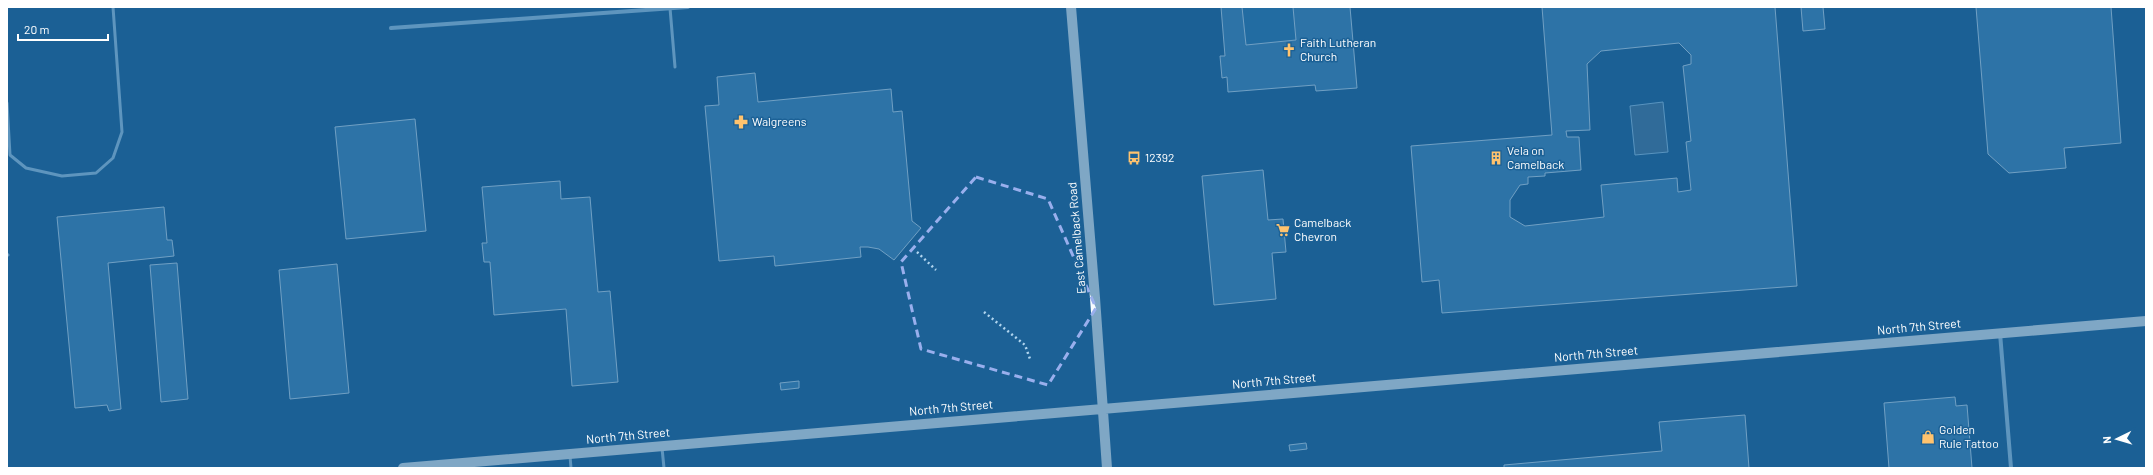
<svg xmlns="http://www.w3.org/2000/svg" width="2153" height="475" font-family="Barlow,sans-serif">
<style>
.green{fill:#2c7ab2}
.water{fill:#49799e;stroke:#a3d1f1}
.building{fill:#448abd;stroke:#d7ecfb;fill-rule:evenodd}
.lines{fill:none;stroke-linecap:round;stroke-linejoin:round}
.path{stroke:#b0d5ef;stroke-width:2.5;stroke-dasharray:2 3;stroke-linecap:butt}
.lane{stroke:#b0d5ef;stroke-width:3}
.street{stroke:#b0d5ef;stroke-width:4}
.primary{stroke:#f8fcff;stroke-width:10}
.marked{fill:none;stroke:#99afed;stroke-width:3;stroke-dasharray:8 5;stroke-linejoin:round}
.labels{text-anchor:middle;stroke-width:3;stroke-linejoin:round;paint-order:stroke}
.poi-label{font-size:12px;fill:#fff;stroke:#1c6196;text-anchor:start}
.street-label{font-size:12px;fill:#fff;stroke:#1c6196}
</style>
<rect width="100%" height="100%" fill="#1c6196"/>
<!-- green -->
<path class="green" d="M1242,7H1293L1296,40L1246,45Z"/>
<!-- water -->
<path class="water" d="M1663,102L1668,152L1635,155L1630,106Z"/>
<!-- building -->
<path class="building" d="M1221,7H1242L1246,45L1296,40L1293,7H1350L1357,88L1316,91L1315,85L1228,92L1227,77L1222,78L1220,56H1225Z
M1542,7H1775L1797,286L1442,313L1439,280L1422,282L1411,146L1552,135ZM1679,43L1691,55V64L1683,66L1691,141L1686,142L1691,190L1678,192L1677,178L1601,185L1604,217L1525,226L1510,217V200L1520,185L1528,184V177L1545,176V173L1581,170L1579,137H1567L1566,131L1590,130L1587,64L1601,51Z
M1801,7H1823L1825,29L1803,31Z
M1976,7H2111L2121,143L2064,148L2066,168L2009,173L1988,154Z
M755,73L758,102L891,89L893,112L902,111L912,221L921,228L894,260L879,249L868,247H860L861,257L775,266L774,256L719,261L705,106L719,105L717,77Z
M415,119L426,231L346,239L335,127Z
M1263,170L1268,220L1283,219L1286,252L1272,253L1276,299L1214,305L1202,176Z
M560,181L561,199L590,197L598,292L610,291L618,382L572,386L566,309L494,315L490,262H484L482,243H487L482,187Z
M164,207L167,240H172L174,256L108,263L121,409L109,411L107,405L75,408L57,217Z
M177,263L188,399L161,402L150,265Z
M337,264L349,393L290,399L279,270Z
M799,381V388L781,390L780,383Z
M1955,397L1956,406L1967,405L1972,468H1889L1884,403Z
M1745,415L1749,468H1504V465L1662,451L1659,422Z
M1306,443L1307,449L1290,451L1289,445Z"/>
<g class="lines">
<!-- path -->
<path class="path" d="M917,252L936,270
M984,312L1025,345L1030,359"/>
<!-- lane -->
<path class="lane" d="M670,8L675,67
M7,103L10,155L26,168L62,176L96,173L113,158L122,132L113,7
M7,254L8,255
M662,448L664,468
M570,456L571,468"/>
<!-- street -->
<path class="street" d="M391,28L688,7
M2000,333L2011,468"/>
<!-- primary -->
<path class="primary" d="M1071,7L1095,298L1107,468
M403,468L2146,321"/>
</g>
<!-- marked area -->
<path d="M0 0H2153V475H0ZM976,177L1048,199L1096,308L1048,385L921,349L901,262Z" fill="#1c6196" fill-opacity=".55" fill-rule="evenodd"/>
<path class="marked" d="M976,177L1048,199L1096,308L1048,385L921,349L901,262Z"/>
<!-- icons -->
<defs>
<g id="church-bare" transform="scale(1.08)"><path d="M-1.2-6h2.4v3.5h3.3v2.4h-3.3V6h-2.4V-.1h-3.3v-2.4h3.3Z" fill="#ffc36e" stroke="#1c6196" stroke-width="2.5" paint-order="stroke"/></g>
<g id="pharmacy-bare" transform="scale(1.08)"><path d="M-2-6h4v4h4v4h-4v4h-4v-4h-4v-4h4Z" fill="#ffc36e" stroke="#1c6196" stroke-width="2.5" paint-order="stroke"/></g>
<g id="bus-bare" transform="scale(1.08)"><path d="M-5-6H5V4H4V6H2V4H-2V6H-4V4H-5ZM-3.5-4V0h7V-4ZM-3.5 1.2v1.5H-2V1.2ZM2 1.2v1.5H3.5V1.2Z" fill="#ffc36e" stroke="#1c6196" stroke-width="2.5" paint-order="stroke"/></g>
<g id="building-bare" transform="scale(1.08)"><path d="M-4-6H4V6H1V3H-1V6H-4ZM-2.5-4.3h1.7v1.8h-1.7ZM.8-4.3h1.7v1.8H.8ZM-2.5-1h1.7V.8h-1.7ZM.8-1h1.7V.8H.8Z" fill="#ffc36e" stroke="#1c6196" stroke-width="2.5" paint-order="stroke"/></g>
<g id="supermarket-bare" transform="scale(1.08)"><path d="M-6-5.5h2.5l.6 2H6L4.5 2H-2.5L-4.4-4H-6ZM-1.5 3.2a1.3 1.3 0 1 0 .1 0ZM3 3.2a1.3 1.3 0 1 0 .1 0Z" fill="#ffc36e" stroke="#1c6196" stroke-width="2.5" paint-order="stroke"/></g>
<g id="shop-bare" transform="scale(1.08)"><path d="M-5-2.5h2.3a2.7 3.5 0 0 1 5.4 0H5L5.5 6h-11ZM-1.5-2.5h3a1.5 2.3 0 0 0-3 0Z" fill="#ffc36e" stroke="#1c6196" stroke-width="2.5" paint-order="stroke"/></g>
</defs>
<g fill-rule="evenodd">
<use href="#church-bare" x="1289" y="50"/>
<use href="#pharmacy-bare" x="741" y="122"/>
<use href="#bus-bare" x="1134" y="158"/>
<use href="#building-bare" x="1496" y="158"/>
<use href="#supermarket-bare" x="1283" y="230"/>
<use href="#shop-bare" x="1928" y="437"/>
</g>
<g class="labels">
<!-- poi labels -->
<g class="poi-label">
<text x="1300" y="47">Faith Lutheran<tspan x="1300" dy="14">Church</tspan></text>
<text x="752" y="126">Walgreens</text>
<text x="1507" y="155">Vela on<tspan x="1507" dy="14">Camelback</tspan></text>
<text x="1145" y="162">12392</text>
<text x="1294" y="227">Camelback<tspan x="1294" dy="14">Chevron</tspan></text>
<text x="1939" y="434">Golden<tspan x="1939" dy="14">Rule Tattoo</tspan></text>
</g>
<!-- street labels -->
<g class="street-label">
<text transform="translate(1077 238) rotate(-95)" y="4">East Camelback Road</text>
<text transform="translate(1919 327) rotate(-5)" y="4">North 7th Street</text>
<text transform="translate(1596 354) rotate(-5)" y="4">North 7th Street</text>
<text transform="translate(1274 381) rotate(-5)" y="4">North 7th Street</text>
<text transform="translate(951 408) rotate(-5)" y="4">North 7th Street</text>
<text transform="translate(628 436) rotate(-5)" y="4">North 7th Street</text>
</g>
</g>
<!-- border -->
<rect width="2153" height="475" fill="none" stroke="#ffffff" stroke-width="16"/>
<!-- north arrow -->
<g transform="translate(2117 439) rotate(265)" stroke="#1c6196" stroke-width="3" paint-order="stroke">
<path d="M0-3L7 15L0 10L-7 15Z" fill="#ffffff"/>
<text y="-6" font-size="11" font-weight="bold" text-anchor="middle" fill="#ffffff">N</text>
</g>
<!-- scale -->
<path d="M18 34v6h90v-6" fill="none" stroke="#ffffff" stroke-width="2"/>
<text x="24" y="34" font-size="12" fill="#ffffff" stroke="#1c6196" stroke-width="3" paint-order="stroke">20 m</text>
</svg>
